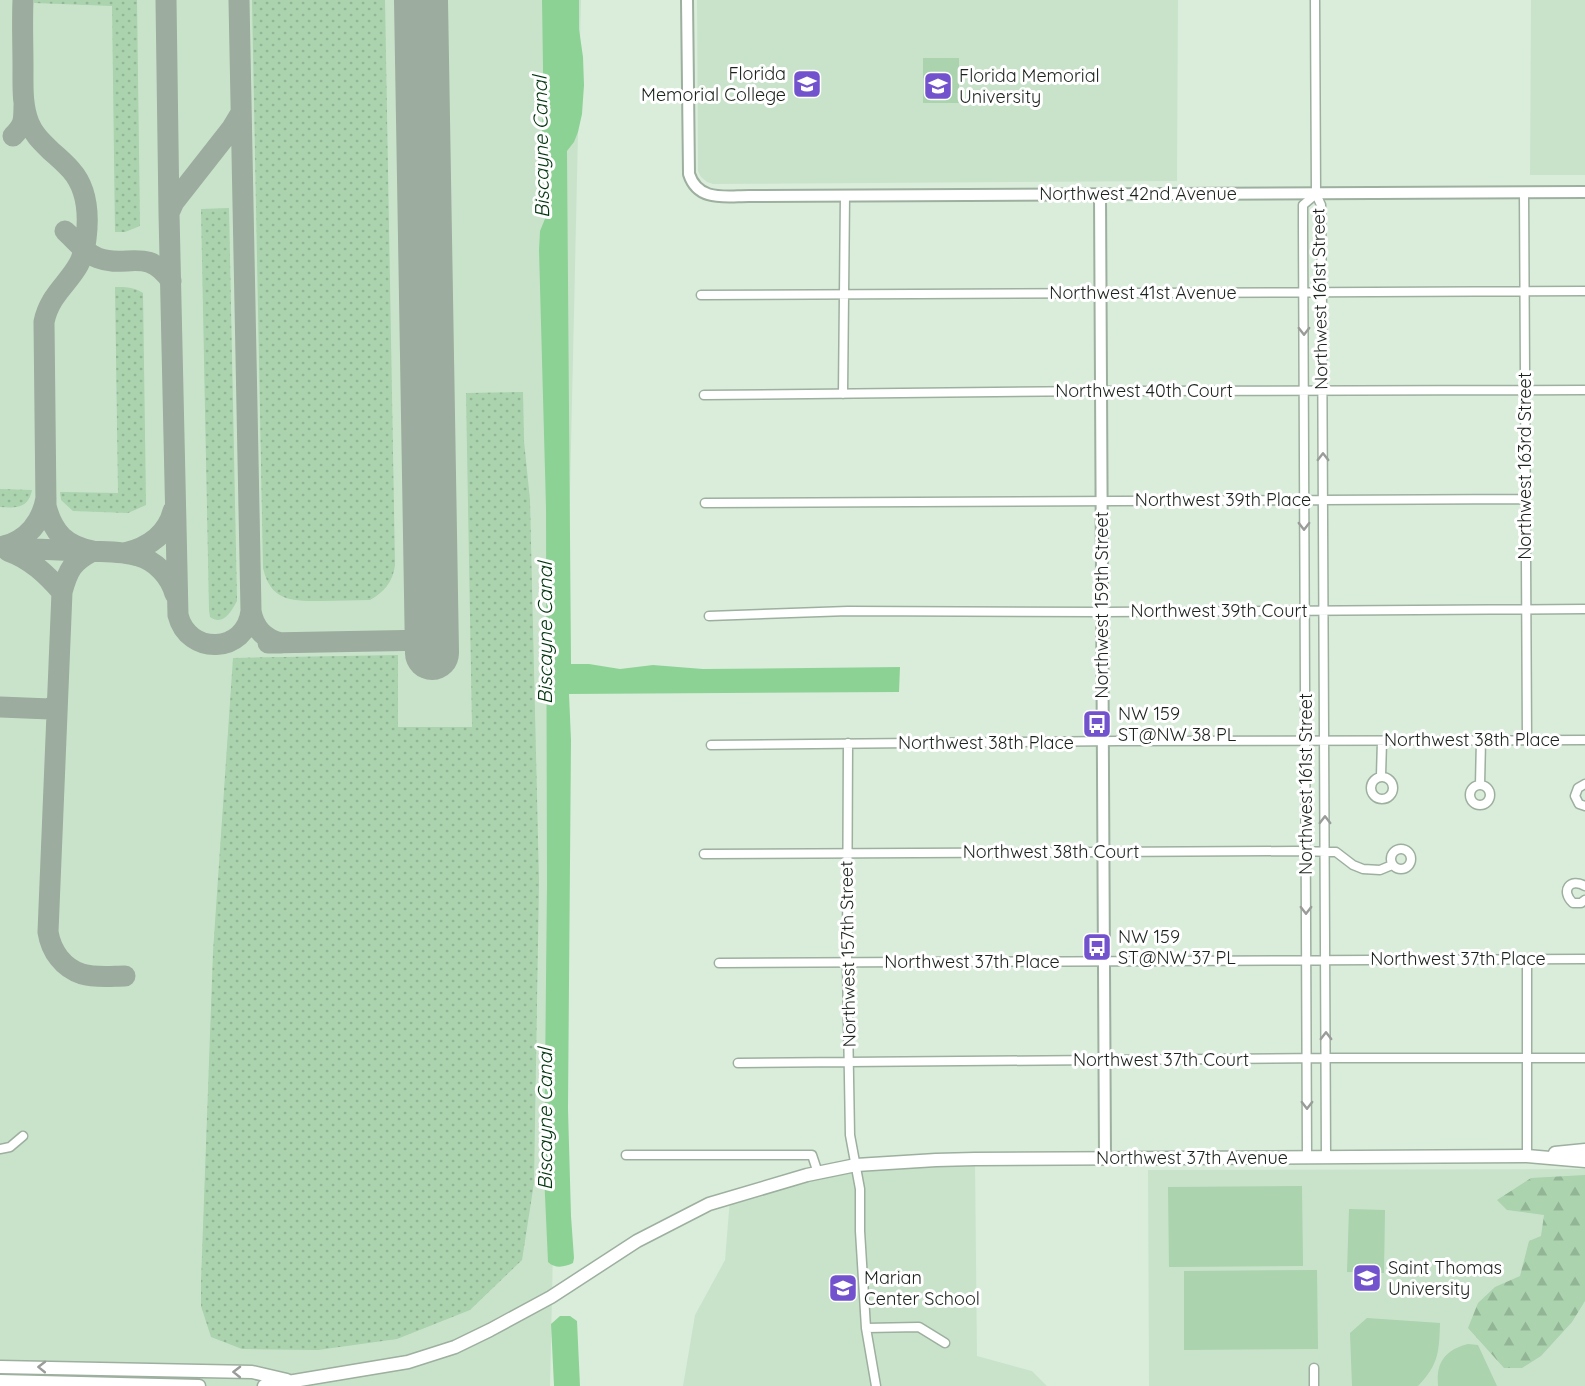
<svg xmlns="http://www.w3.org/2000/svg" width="1585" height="1386" font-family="Quicksand,sans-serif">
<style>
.built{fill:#c9e3cb}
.grass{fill:url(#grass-dots)}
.forest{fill:url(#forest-firs)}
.garden{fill:#aad3ae}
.water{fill:#8dd295}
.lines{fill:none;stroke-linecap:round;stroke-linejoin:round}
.taxiway{stroke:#9cac9e;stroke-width:21}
.runway{stroke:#9cac9e;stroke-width:54}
.minor-casing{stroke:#9daf9e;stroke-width:11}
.tertiary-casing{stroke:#9daf9e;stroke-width:14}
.primary-casing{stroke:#9daf9e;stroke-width:15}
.minor{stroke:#fff;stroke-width:8}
.tertiary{stroke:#fff;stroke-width:10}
.primary{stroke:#fff;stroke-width:12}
.oneway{stroke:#999c99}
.labels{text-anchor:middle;stroke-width:6;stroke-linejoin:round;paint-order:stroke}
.poi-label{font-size:18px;fill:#1c231d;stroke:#fff;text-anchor:start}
.street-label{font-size:18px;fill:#1c231d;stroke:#fff}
.water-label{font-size:20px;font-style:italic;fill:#01350e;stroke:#fff}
</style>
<defs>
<pattern id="grass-dots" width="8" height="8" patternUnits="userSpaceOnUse" patternTransform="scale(1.5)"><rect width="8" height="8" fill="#aad3ae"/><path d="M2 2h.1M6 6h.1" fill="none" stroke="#92b595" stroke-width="1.8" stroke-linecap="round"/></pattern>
<pattern id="forest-firs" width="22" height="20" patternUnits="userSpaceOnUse" patternTransform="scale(1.5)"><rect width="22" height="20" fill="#aad3ae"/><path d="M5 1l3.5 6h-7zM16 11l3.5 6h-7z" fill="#92b595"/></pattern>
</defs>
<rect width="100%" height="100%" fill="#daeddb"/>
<!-- built -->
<path class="built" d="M0,0H581L550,1386H0Z
M697,0H1178L1177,181L713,184L707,182L701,177L698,171Z
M1531,0H1585V175H1530Z
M975,1159L977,1356L1032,1371L1047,1386H683L695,1315L725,1260L730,1198L807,1175Z
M1585,1169V1386H1149L1148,1170Z"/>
<!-- grass -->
<path class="grass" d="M34,0H137L140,226L125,232H115L112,6L34,3Z
M252,0H385L395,565C393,582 384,592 370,600C354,600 338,601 322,601C292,601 271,602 263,568Z
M229,208L237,601C231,612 223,626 210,617L209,610L201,209Z
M115,287C125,287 134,287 143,293L146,505L128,513L73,511L61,500L60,492L118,493Z
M523,392L524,441L530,500L539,882L534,1183L522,1260L470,1310L397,1339L318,1350L242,1349L211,1337L201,1306V1282L213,952L233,658L398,655V727H472L466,393Z
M0,489L32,490C28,509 16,508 0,507Z"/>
<!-- forest -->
<path class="forest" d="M1585,1175V1301L1572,1322L1541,1356L1522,1368H1504L1468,1328L1478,1303L1495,1287L1520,1276L1529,1241L1541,1236L1544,1215L1507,1210L1497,1200L1531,1178Z"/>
<!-- garden -->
<path class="garden" d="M923,58H959V103H923Z
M1302,1186L1303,1266L1169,1267L1168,1187Z
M1349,1209L1385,1210L1384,1273L1347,1272Z
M1317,1270L1318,1349L1184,1350V1271Z
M1367,1318L1440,1323C1439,1352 1439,1364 1418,1386H1352L1350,1333Z
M1468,1344L1478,1345L1497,1386H1438C1436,1362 1445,1350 1468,1344Z"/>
<!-- water -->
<path class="water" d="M542,0H579V29L583,57L584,85L582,114L578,132L574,142L567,151L571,664H589L620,669L653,665L703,669L900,667L899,692L569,694L571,740L568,1109L571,1216L574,1258L573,1263C565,1267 555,1269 548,1262L544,1174L547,883L546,508L539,250L540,231L551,204V186L542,134L543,68Z
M560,1316H570L577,1321L580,1386H554L551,1324Z"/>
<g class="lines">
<!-- taxiway -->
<path class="taxiway" d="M23,0C22,23 23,46 23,68C23,86 22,106 29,123C34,135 42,142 51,151C58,157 65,163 71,170C88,189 89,215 86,239C83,278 51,286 44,322L46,506C53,533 66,546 93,551
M166,0L169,213L178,615C188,656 246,654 251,611
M239,0L251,611C254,628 264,639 281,643
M13,136C24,125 24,121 24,105
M169,213L174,202L232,128L241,113
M65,231C75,240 85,253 98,258C126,269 147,246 171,281
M4,546C27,540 42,522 46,498
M0,547C29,549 59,550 88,551C104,552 123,551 138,556C156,561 170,576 175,594
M8,551C31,559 47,575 62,592
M93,551C72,562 68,570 62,592L48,932C51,951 63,968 82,974C95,978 112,976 125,976
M125,553C149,547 167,535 173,511
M268,643L432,640
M0,707L50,709L57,703"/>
<!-- runway -->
<path class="runway" d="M421,0L432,653"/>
<!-- minor casing -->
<g class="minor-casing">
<path id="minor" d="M1315,0L1316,194L1321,205L1322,309L1326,1157
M1524,193L1527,740
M701,295L1585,291
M843,394L845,195
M704,395L1101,391L1585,390
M705,503L1525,499
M709,616L848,611L1102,612L1585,609
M848,743L847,963L850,1135L860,1189V1231L866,1328L876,1386
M711,745L1118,741L1585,740
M1381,776L1382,741
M1371 788a11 11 0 1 1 22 0a11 11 0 1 1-22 0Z
M1585,784L1578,788L1575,796L1579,804L1585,806
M1470 795a10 10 0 1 1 20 0a10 10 0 1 1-20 0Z
M1480,785L1481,740
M1391 859a10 10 0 1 1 20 0a10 10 0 1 1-20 0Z
M704,854L1296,851L1336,852L1353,865L1363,869L1380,870L1392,865
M1585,886C1570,877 1560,891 1573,903H1581L1585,900
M1527,959V1156
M719,963L1585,959
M738,1063L1326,1058H1585
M0,1149L10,1147L23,1136
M626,1155H812L818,1173
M1307,1158L1303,225V205L1316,194
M866,1328L919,1327L945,1343
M1314,1386V1368"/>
</g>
<!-- tertiary casing -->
<g class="tertiary-casing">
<path id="tertiary" d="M687,0L689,174C698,202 725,196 749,196L1585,192
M1100,194L1105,1159"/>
</g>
<!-- primary casing -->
<g class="primary-casing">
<path id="primary" d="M1555,1153L1585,1150
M0,1367L252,1372L287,1380
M0,1381L199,1386
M264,1386L408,1362L455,1347L490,1330L551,1297L637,1241L709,1204L807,1175L856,1165L936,1160L975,1159L1527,1156L1585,1161"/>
</g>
<!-- minor -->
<use href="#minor" class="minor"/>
<!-- tertiary -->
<use href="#tertiary" class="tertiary"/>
<!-- primary -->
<use href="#primary" class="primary"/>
</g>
<!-- one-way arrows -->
<defs><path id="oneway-chevron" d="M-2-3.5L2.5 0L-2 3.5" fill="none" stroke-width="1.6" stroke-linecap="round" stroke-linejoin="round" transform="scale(1.5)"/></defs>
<g class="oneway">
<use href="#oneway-chevron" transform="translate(1304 331) rotate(90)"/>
<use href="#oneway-chevron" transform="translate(1323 457) rotate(-90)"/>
<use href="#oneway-chevron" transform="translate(1304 526) rotate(90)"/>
<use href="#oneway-chevron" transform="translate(1325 820) rotate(-90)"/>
<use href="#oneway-chevron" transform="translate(1306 910) rotate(90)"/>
<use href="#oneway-chevron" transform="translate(1326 1036) rotate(-90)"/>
<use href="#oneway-chevron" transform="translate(1307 1105) rotate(90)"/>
<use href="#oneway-chevron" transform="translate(42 1367) rotate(-179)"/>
<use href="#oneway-chevron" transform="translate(237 1372) rotate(-179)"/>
</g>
<!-- icons -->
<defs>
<g id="school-square" transform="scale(1.5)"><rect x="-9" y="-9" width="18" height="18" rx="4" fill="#7353cd" stroke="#fff"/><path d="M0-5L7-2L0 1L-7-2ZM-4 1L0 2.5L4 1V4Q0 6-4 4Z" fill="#fff"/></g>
<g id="university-square" transform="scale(1.5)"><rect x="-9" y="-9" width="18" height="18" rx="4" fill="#7353cd" stroke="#fff"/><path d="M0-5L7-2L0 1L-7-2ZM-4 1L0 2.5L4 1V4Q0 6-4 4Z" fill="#fff"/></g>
<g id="bus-square" transform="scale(1.5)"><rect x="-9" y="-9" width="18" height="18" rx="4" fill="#7353cd" stroke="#fff"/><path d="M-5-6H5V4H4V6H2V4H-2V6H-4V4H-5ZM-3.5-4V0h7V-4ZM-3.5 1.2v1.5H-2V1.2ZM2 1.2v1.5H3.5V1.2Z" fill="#fff"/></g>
</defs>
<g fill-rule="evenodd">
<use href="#school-square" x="807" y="84"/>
<use href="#university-square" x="938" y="86"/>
<use href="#bus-square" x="1097" y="724"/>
<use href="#bus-square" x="1097" y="947"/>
<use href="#university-square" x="1367" y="1278"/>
<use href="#school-square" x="843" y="1288"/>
</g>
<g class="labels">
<!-- poi labels -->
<g class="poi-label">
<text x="786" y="80" text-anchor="end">Florida<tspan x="786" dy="21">Memorial College</tspan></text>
<text x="959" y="82">Florida Memorial<tspan x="959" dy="21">University</tspan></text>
<text x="1118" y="720">NW 159<tspan x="1118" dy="21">ST@NW 38 PL</tspan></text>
<text x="1118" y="943">NW 159<tspan x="1118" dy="21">ST@NW 37 PL</tspan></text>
<text x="1388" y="1274">Saint Thomas<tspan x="1388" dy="21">University</tspan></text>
<text x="864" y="1284">Marian<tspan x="864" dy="21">Center School</tspan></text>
</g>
<!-- street labels -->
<g class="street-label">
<text x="1138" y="200">Northwest 42nd Avenue</text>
<text x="1143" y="299">Northwest 41st Avenue</text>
<text transform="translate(1320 299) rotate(-91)" y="6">Northwest 161st Street</text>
<text x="1144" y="397">Northwest 40th Court</text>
<text transform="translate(1525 466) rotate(-90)" y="6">Northwest 163rd Street</text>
<text x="1223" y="506">Northwest 39th Place</text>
<text transform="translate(1102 605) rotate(-90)" y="6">Northwest 159th Street</text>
<text x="1219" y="617">Northwest 39th Court</text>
<text x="1472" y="746">Northwest 38th Place</text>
<text x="986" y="749">Northwest 38th Place</text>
<text transform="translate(1306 784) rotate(-90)" y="6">Northwest 161st Street</text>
<text x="1051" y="858">Northwest 38th Court</text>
<text transform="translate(848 954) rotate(-91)" y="6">Northwest 157th Street</text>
<text x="1458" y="965">Northwest 37th Place</text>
<text x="972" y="968">Northwest 37th Place</text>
<text x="1161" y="1066">Northwest 37th Court</text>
<text x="1192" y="1164">Northwest 37th Avenue</text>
</g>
<!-- water labels -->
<g class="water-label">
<text transform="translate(541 147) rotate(-91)" y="7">Biscayne Canal</text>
<text transform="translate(545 633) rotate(-90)" y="7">Biscayne Canal</text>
<text transform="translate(545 1119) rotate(-90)" y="7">Biscayne Canal</text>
</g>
</g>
</svg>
